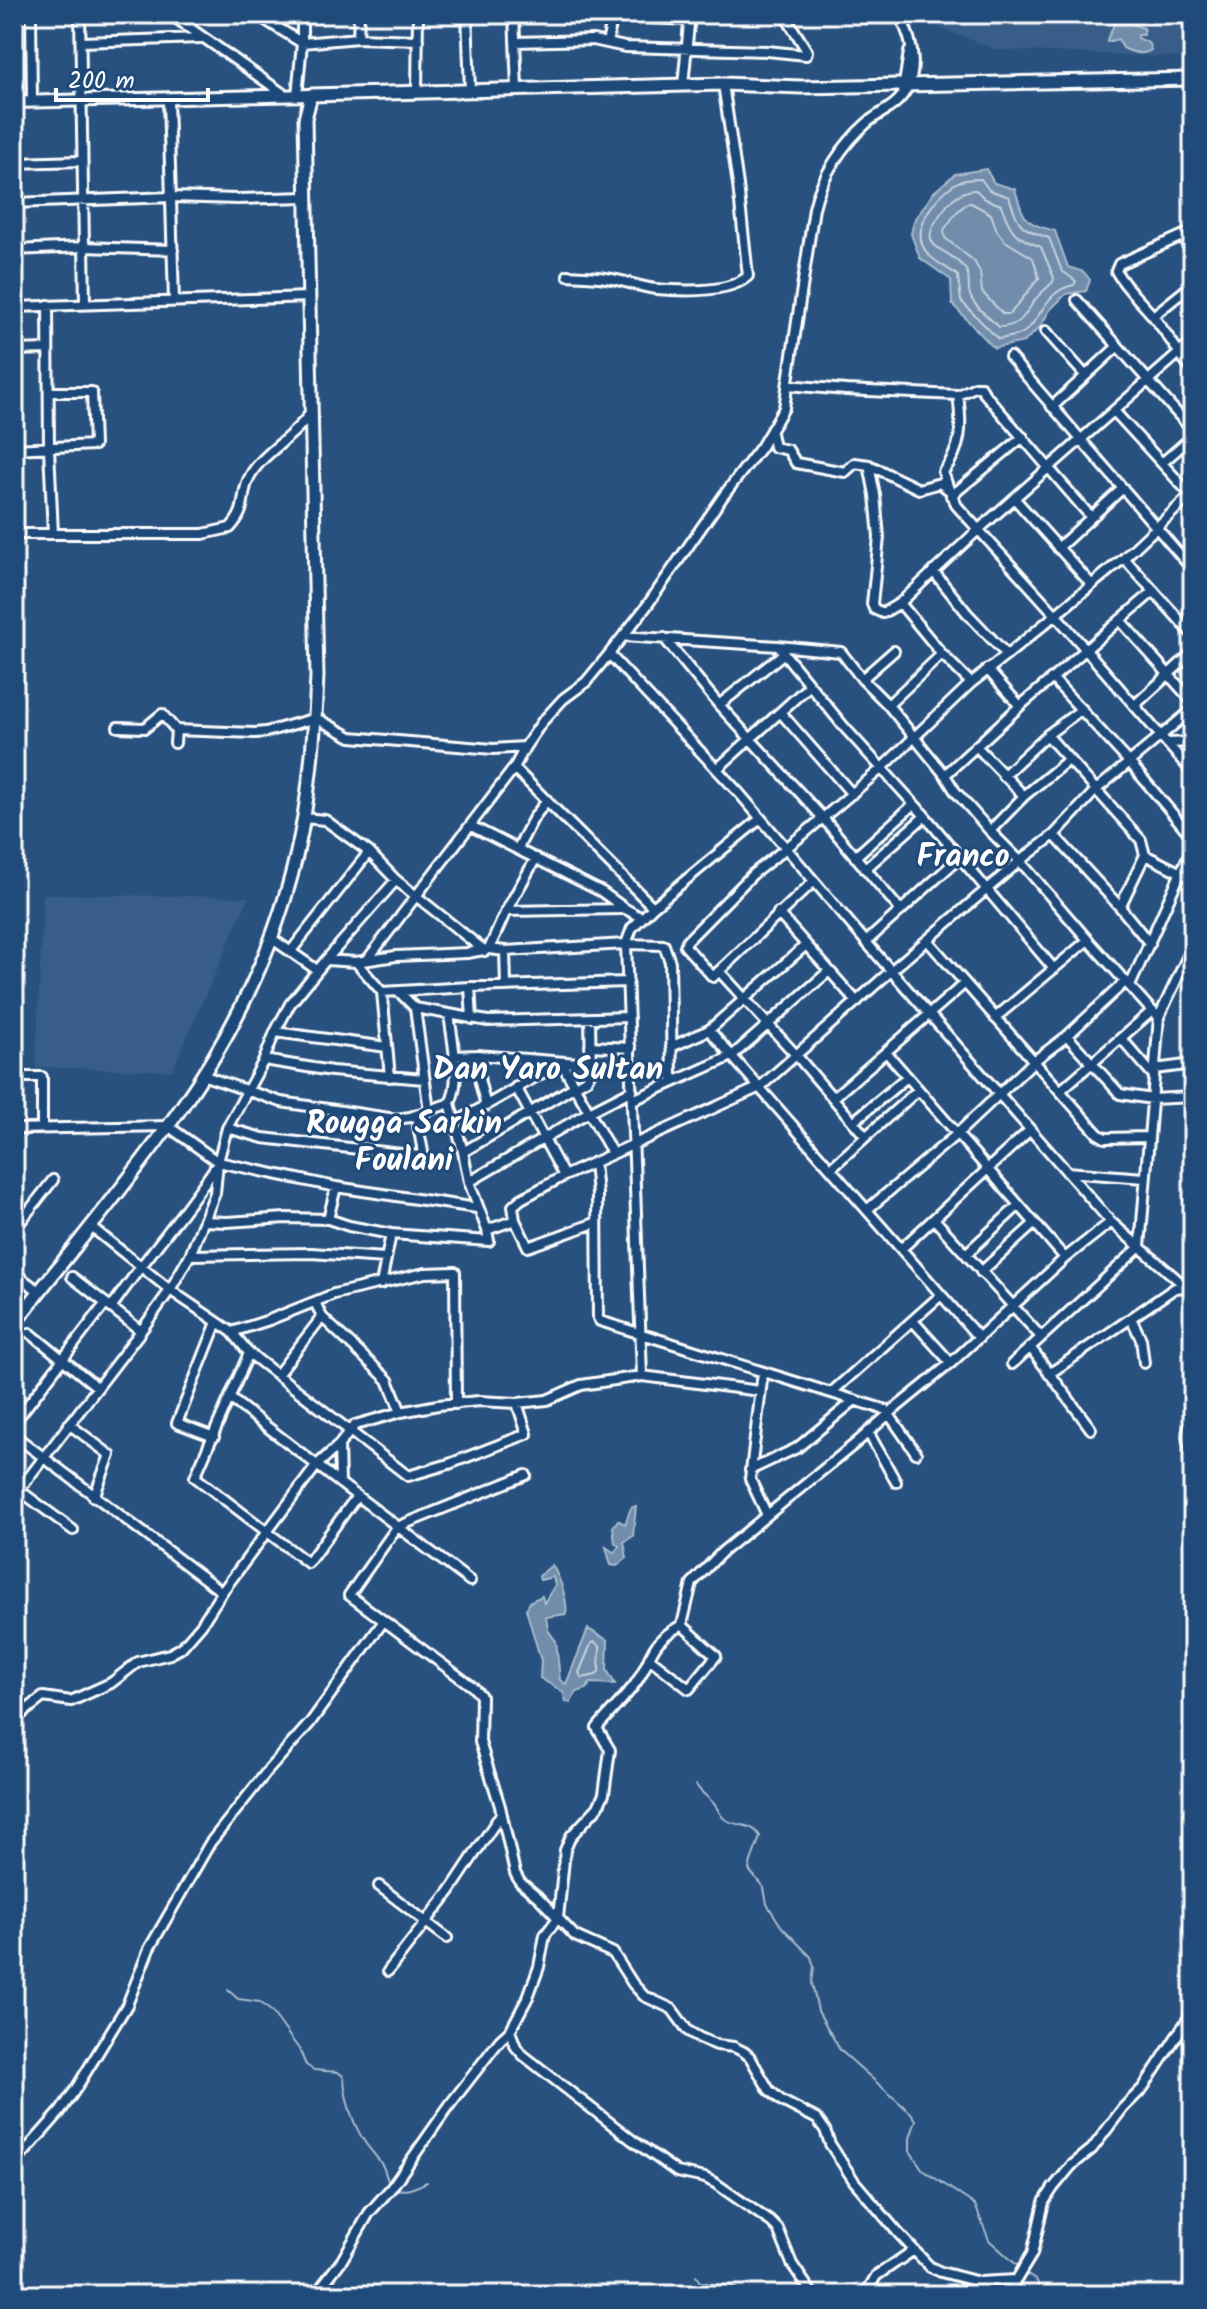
<svg xmlns="http://www.w3.org/2000/svg" width="1207" height="2309" font-family="Kalam,sans-serif">
<style>
.built{fill:#375d88}
.water{fill:#718dab;stroke:#aabbcd;stroke-width:2}
.lines{fill:none;stroke-linecap:round;stroke-linejoin:round}
.shore{stroke:#c6d1dd;stroke-width:2}
.stream{stroke:#aabbcd;stroke-width:2}
.minor-casing{stroke:#fff;stroke-width:14}
.major-casing{stroke:#fff;stroke-width:16}
.highway-casing{stroke:#fff;stroke-width:17}
.minor{stroke:#1f4a7a;stroke-width:8}
.major{stroke:#1f4a7a;stroke-width:10}
.highway{stroke:#1f4a7a;stroke-width:11}
.labels{text-anchor:middle;stroke-width:6;stroke-linejoin:round;paint-order:stroke}
.district-label{font-size:32px;font-weight:bold;fill:#fff;stroke:#1f4a7a}
</style>
<rect width="100%" height="100%" fill="#28517f"/>
<filter id="ink" filterUnits="userSpaceOnUse"><feTurbulence type="fractalNoise" baseFrequency=".0125" numOctaves="2"/><feDisplacementMap in="SourceGraphic" scale="16" xChannelSelector="R" yChannelSelector="G"/><feConvolveMatrix kernelMatrix="1 2 1 2 8 2 1 2 1" color-interpolation-filters="sRGB"/></filter>
<g filter="url(#ink)">
<!-- built -->
<path class="built" d="M927,14H1193V58L998,50L939,28Z
M43,894L249,897L172,1071L36,1067Z"/>
<!-- water -->
<path class="water" d="M1118,20L1144,28V35H1138L1137,38C1144,41 1150,41 1151,50C1143,56 1131,52 1123,48L1118,39L1107,42V40L1114,24Z
M986,169L994,183L1015,189C1024,219 1023,223 1055,231L1068,267L1084,272L1090,280L1086,291L1066,294L1050,310L1040,327L1024,342L994,348L952,304L951,280L920,258L911,234L914,221L934,192L955,174Z
M636,1506L633,1536L624,1542L627,1558L617,1566L611,1565L606,1547L615,1553L619,1546L615,1543L613,1527L618,1520L625,1524L631,1508Z
M552,1565C560,1578 568,1600 566,1614L546,1617L548,1630L556,1641L560,1680L566,1684L588,1629L608,1640L607,1670L615,1684L590,1683L587,1689L577,1692L570,1703L566,1701L563,1692L540,1678L541,1661L526,1609L531,1601L542,1596L544,1603L555,1585L553,1577L540,1580L539,1576Z"/>
<g class="lines">
<!-- shore -->
<path class="shore" d="M981,179L989,190L1009,197C1020,227 1018,227 1049,238L1062,271L1076,281L1074,285C1041,291 1042,326 1018,335C1012,337 1004,338 998,339L961,301L958,276C949,268 934,262 927,253C908,229 936,196 956,183C963,179 973,179 981,179Z
M976,190L985,199L1001,205C1010,231 1014,237 1041,247L1054,278L1053,282C1047,288 1039,294 1034,301C1024,317 1019,327 999,327C991,319 973,306 970,295C967,286 971,278 966,270C947,243 910,253 945,208C953,197 962,190 976,190Z
M967,203H971L991,214L997,231L1005,241L1033,258L1039,278L1010,314H1003L982,292L980,272L974,261L945,238L944,230L956,213Z
M594,1642L600,1646L599,1672L596,1675L582,1678L579,1673L591,1644Z"/>
<!-- stream -->
<path class="stream" d="M696,1785C703,1796 708,1796 714,1804C719,1809 719,1816 726,1820C738,1827 751,1822 760,1836C757,1848 751,1857 749,1870L764,1888L767,1904L781,1926L811,1957L814,1967L812,1983L818,2011L840,2050L911,2113L916,2120L910,2138V2151L923,2170L975,2205L989,2240L1019,2267
M228,1990L238,1999L260,2002L272,2012L299,2049L306,2065L314,2070L338,2072L344,2077C345,2100 353,2125 366,2144C371,2151 378,2158 382,2165C386,2171 386,2178 389,2183
M394,2188C406,2193 416,2187 427,2182
M1023,2272L1037,2281L1041,2295
M696,2276L700,2282L734,2287L747,2295
M874,2286L887,2288L895,2295
M855,2295L867,2287"/>
<!-- minor casing -->
<g class="minor-casing">
<path id="minor" d="M31,14L32,101
M80,14L85,303
M170,14L285,95
M256,14L302,43L358,38L418,40
M467,14L470,90
M514,14L517,89
M899,14C915,44 922,82 893,105C884,112 875,116 867,123C843,144 821,177 814,208L784,408L761,447L724,495L646,607L609,654L740,794L866,942L1111,1222L1186,1287L1193,1289
M187,27L197,14
M358,38L359,14
M81,42L201,38
M515,42L593,40L625,47L767,51L806,55L807,51L784,14
M607,43L612,20L614,16L690,20
M683,85L690,14
M903,90L909,52
M417,91L418,14
M297,96L302,43V14
M168,99L174,301
M14,163L82,161
M14,203L171,197L238,199L307,197
M1193,231L1119,264L1116,271C1125,288 1140,300 1152,315C1167,333 1178,353 1193,371
M1183,236L1193,258
M14,250L84,247L173,250
M568,275C581,276 594,276 606,278C623,280 639,287 656,289C680,291 729,294 748,276L738,185L723,84
M1077,300L1193,431
M48,305L49,448L53,534
M14,307L309,297
M1153,316L1193,284
M1046,331L1085,375
M14,350L48,349
M1010,357L1193,570
M788,385L846,390L958,395C962,424 963,447 943,472L949,489
M958,395L975,387H981L984,393L1091,517
M1052,407L1118,346
M1114,411L1191,495
M771,433L774,447L788,450L796,463L845,472L855,463L869,465L875,495L879,537L872,604L874,609L883,613L900,603L978,530L1193,341
M14,449L94,445L92,392H49
M1162,463L1193,436
M869,465L919,489L940,483L950,491L957,506L1055,614L1193,773
M951,496L1023,437
M1014,498L1091,584
M14,534H203L230,528C249,508 239,496 250,476C262,453 295,437 311,412
M1058,548L1123,488
M1124,558L1193,635
M933,571L967,613L1007,655
M900,603L942,654L971,683
M1120,620L1193,702
M623,636L778,646L841,652L862,679L888,705L945,775L955,791L990,831L1020,861L1088,940L1152,1011L1159,1017
M664,638L719,705L823,818L901,911
M778,646L845,728L925,816L1054,969
M987,669L1020,706
M862,679L894,651
M1053,679L1130,763L1193,838
M719,705L783,654
M888,705L942,654
M1135,705L1193,652
M781,713L852,794
M118,727L145,728L162,714L176,730L255,733L266,732L316,718L351,737L493,749L525,747
M1047,735L1141,840L1145,855L1120,907
M175,743L176,730
M1167,743L1193,742
M976,746L1024,796
M514,768L653,907L760,819
M717,769L809,686
M945,775L1020,706L1154,591
M1003,776L1047,735L1082,709
M304,818L325,820L369,852
M471,826L602,892L624,908L642,918
M990,831L1024,796L1068,760
M1054,835L1120,907L1150,944
M518,848L533,819L547,800
M1145,855L1193,879
M855,857L913,805
M865,869L925,816
M814,881L713,977L685,946L687,941L753,874L805,833L881,769L971,683L1007,655L1124,558L1193,493
M506,911L623,909
M778,913L857,1002
M271,938L317,970
M928,941L1098,1134L1105,1138L1148,1137
M866,942L959,858
M489,949L506,911L536,858
M291,951L369,852L396,880L485,951
M505,951L506,985
M326,960L356,962L396,956L467,953L489,949L505,951L626,944L664,945L670,962L672,1076L677,1080
M367,960L514,768L525,747L542,722L563,699L586,682L609,654
M356,962L382,992L390,1077
M719,971L797,1056L866,1137
M1130,986L1193,845
M470,987L472,1019
M382,992L470,987L628,982
M399,992L415,1008L429,1111
M415,1008L488,1021L629,1017
M995,1018L1088,940
M709,1030L979,1338
M275,1032L387,1047
M1067,1036L1120,1094L1152,1099L1193,1097
M1121,1038L1154,1076
M590,1046L631,1048
M671,1047L709,1030L806,945
M886,1052L1065,1258
M477,1055L480,1083L486,1106
M454,1056L477,1055L591,1064
M264,1060L332,1071L424,1079
M561,1062L612,1153
M1155,1069L1193,1064
M202,1075L281,1102L396,1119L410,1117L450,1103C462,1081 452,1039 449,1014
M14,1077H42V1129
M516,1087L564,1176
M1061,1090L1152,1011
M833,1098L965,983
M633,1100L732,1056L829,971
M853,1122L907,1077
M455,1123L560,1063
M227,1128L263,1138L419,1156L423,1152L416,1115
M14,1129L168,1126L218,1162L336,1187L477,1208
M463,1152L587,1079L591,1071L590,1018
M594,1162L597,1194L598,1318L600,1321L886,1410L916,1453
M831,1168L918,1090
M1067,1172L1144,1178
M469,1182L589,1112L632,1090
M868,1209L957,1134L1034,1061L1067,1036L1126,981
M328,1219L336,1187
M934,1219L1041,1337
M204,1221L227,1222L286,1218L328,1219L349,1226L391,1234L489,1241L487,1230L469,1182L463,1152L450,1103
M595,1223L528,1247L515,1220L513,1206L521,1199L564,1176L760,1087L892,970L1020,861L1054,835L1096,790L1193,709
M90,1226L170,1290L232,1332L269,1320L334,1294L425,1273L455,1272L456,1404
M14,1230L53,1180
M487,1230L515,1220
M901,1249L1030,1130
M966,1254L1019,1205
M190,1255L311,1253L385,1258
M981,1272L1035,1223
M14,1273L39,1291
M72,1277L141,1331
M381,1284L391,1234
M315,1302L322,1317L388,1380L401,1412
M111,1308C145,1258 185,1213 218,1163
M1131,1318L1141,1339L1144,1363
M913,1321L951,1363
M232,1332L249,1353L408,1476L449,1464L527,1434L517,1403
M30,1333L97,1387
M1030,1347L1091,1429
M249,1353L195,1477L308,1563L357,1496L340,1483L339,1445L355,1425L401,1412L438,1405L479,1401L517,1403L547,1400L581,1385L642,1376L760,1391
M1012,1364L1140,1247L1159,1017L1193,945
M763,1372L750,1479L767,1515
M1049,1374L1175,1288L1186,1287
M277,1375L322,1317
M642,1376L626,944L632,928L653,907
M832,1392L941,1295
M231,1399L340,1483
M1193,1420C1184,1432 1187,1442 1193,1455
M14,1423L105,1304
M69,1424L110,1455L94,1497
M868,1432L896,1482
M14,1435L222,1592
M214,1437L177,1423L217,1322
M750,1470L797,1448L855,1400
M526,1475L397,1527L349,1595L473,1687L481,1696L480,1742L500,1806L515,1873L520,1882L538,1897L575,1936L613,1953L633,1984L644,1996L672,2009L688,2031L700,2038L717,2045L734,2047L744,2052L750,2057L769,2090L782,2101L817,2119L825,2130L830,2144L854,2181L899,2234L930,2267L941,2272L979,2282L1016,2280
M15,1487L73,1530
M19,1490L141,1331L170,1290L190,1255L215,1193L218,1162L227,1128L264,1060L275,1032L290,1004L326,960L396,880
M357,1496L470,1581
M649,1658L689,1689L716,1656L682,1625
M14,1720L43,1697L71,1701L111,1683L138,1662L170,1654L181,1648L201,1625L222,1592L317,1465L339,1445
M379,1886L447,1938
M388,1971L450,1891L501,1814
M510,2031L516,2047L523,2055L632,2140L677,2172L705,2178L715,2183L771,2222L778,2229L792,2264L813,2295
M14,2164L60,2112L77,2087L127,2005L149,1949L210,1843L269,1769L310,1723L383,1622
M315,2295L342,2260L369,2213L392,2187L451,2103L500,2040L510,2031L528,1997L539,1967L545,1935L558,1918L565,1850L571,1836L598,1807L604,1794L610,1750L597,1728C609,1713 624,1699 635,1684C655,1656 646,1644 682,1625L692,1583L722,1552L856,1443L897,1407L951,1363L1065,1258L1111,1222
M865,2295L876,2276L914,2250
M1009,2295L1012,2287L1032,2254L1044,2202L1053,2188L1071,2166L1092,2149L1123,2108L1143,2088L1193,2011"/>
</g>
<!-- major casing -->
<g class="major-casing">
<path id="major" d="M14,102L311,95"/>
</g>
<!-- highway casing -->
<g class="highway-casing">
<path id="highway" d="M14,1324C69,1252 129,1183 181,1108C238,1026 282,932 301,833C311,781 315,729 317,676L305,119L311,95L723,84L801,87L1193,79"/>
</g>
<!-- minor -->
<use href="#minor" class="minor"/>
<!-- major -->
<use href="#major" class="major"/>
<!-- highway -->
<use href="#highway" class="highway"/>
</g>
</g>
<g class="labels">
<!-- district labels -->
<g class="district-label">
<text x="963" y="866">Franco</text>
<text x="548" y="1079">Dan Yaro Sultan</text>
<text x="404" y="1133">Rougga Sarkin<tspan x="404" dy="37">Foulani</tspan></text>
</g>
</g>
<!-- margin -->
<rect width="1207" height="2309" fill="none" stroke="#1f4a7a" stroke-width="48"/>
<rect x="24" y="24" width="1159" height="2261" fill="none" stroke="#fff" stroke-width="3" filter="url(#ink)"/>
<!-- scale -->
<path d="M56 88v12h152v-12" fill="none" stroke="#ffffff" stroke-width="4"/>
<text x="68" y="88" font-size="24" fill="#ffffff" stroke="#1f4a7a" stroke-width="6" paint-order="stroke">200 m</text>
</svg>
